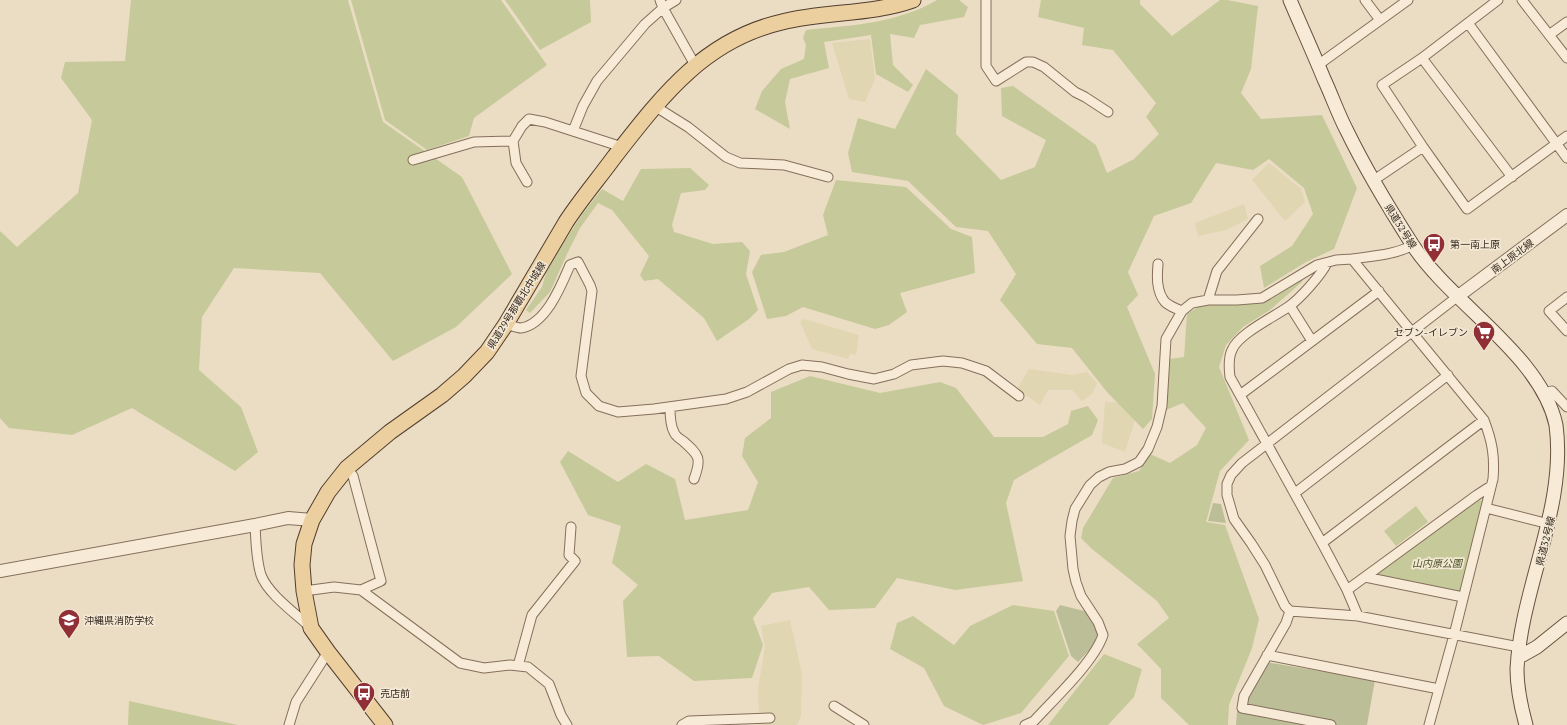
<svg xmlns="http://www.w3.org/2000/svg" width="1567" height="725" font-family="'PT Serif','Noto Sans JP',serif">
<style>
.farmland{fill:#e0d6b2}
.green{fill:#c6c999}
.cemetery{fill:#bcbe98}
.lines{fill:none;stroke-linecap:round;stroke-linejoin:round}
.minor-casing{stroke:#856f5c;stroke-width:11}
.tertiary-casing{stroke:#856f5c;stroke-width:14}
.secondary-casing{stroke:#67503f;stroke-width:15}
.primary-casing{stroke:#533e30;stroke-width:17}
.minor{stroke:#f7ebd7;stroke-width:9}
.tertiary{stroke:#f7ebd7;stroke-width:12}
.secondary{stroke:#f7ebd7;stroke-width:13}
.primary{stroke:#eccf9e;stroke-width:15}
.labels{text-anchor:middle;stroke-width:3.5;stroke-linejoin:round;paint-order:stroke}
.street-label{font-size:10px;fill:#36291f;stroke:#f3e8d4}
.poi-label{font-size:10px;fill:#36291f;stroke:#f3e8d4;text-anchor:start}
.park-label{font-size:10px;font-style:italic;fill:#495127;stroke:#f3e8d4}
</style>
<rect width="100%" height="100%" fill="#ebddc4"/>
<!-- farmland -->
<path class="farmland" d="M870,39L875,79L865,102L849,99L832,43Z
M1269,163L1301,189L1305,202L1285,221L1252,180Z
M1244,204L1248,219L1226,230L1198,236L1195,223Z
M804,319L859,335L856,355L850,354L848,359L812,349L800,322Z
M1029,369L1072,375L1087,372L1097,383L1092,394L1082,401L1072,390H1048L1040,405L1017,389Z
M1105,402L1130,403L1137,414L1125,452L1102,443Z
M790,620L802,674L801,716L797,725H757L759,715L758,689L765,646L761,626Z"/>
<!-- green -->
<path class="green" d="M131,0H348L383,122L462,177L512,274L456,327L393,361L320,273L234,268L202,317L199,370L241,407L258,452L235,471L132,408L72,435L9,428L0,418V231L17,247L78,193L92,120L61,78L65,62L125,61Z
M351,0H501L547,65L474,118L469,136L427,150L385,120Z
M505,0H590L591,22L540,50Z
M937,0H959L968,7L964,17L920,25L914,38L890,34L893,65L913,85L908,92L876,74L871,35L824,42L829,68L790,79L785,102L790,129L755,109L762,91L781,69L804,59L806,45L803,38L806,30C852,25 896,24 937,0Z
M1041,0H1140V4L1172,36L1220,0H1227L1258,6L1251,69L1241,93L1261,119L1322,115L1357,188L1334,249L1306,262L1264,288L1260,266L1292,246L1313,214L1304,188L1269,159L1253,170L1216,163L1191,203L1154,216L1128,272L1138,295L1127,307L1155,374L1152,419L1143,429L1107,392L1072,348L1037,344L1000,300L1016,274L988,231L956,227L908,181L852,172L848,153L858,118L895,129L926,69L958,95L956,134L1001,180L1035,167L1046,140L1002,116L1001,88L1013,86L1096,145L1107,173L1134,159L1159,134L1146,117L1156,103L1113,50L1082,45L1084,28L1038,17Z
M690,168L709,185L705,190L681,193L672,225L674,232L713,244L742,242L750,251L746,274L758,310L749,319L717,341L704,318L658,279L644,281L640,275L649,256L612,210L598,203L580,228L567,254L550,292L530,313L526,310L542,287L546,273L564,242L583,213L602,189L623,201L641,169Z
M836,180L906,187L951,229L972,237L975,273L900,293L907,312L889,325L875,329L803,307L786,316L767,319L752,272L761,255L784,252L828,235L823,215Z
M1300,279L1303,281L1270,310L1243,327L1226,345L1219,367L1249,440L1220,471L1206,522L1225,525L1259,619L1252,648L1229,705L1228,725H1189L1161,698V669L1137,644L1169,618L1157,601L1092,549L1081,538L1083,528L1113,478L1139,471L1150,454L1170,463L1197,445L1206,428L1183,403L1166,410L1170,359L1184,357L1187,314L1200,306L1224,303H1249Z
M810,376L880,393L940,382L956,388L994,437H1043L1068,424L1071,411L1088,406L1098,420L1092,435L1014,480L1006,503L1023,581L955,590L897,578L875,608L829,610L809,587L772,593L753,618L763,645L752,678L694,681L659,656L627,657L623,601L638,585L612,563L621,526L588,515L560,462L568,451L618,482L646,464L675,479L685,520L748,510L758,482L742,456L745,438L771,418V392Z
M1479,499L1483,502L1460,597L1365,577Z
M1416,506L1428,522L1396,546L1384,531Z
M1013,605L1054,611L1069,656L1021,713L983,725L944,706L924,668L890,649L897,623L913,616L954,645L970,626Z
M1104,654L1142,669L1134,697L1108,725H1048Z
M129,701L238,725H128Z"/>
<!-- cemetery -->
<path class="cemetery" d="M1213,503L1221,504L1226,523L1208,521Z
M1060,605L1088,612L1099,633L1096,643L1078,662L1071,656L1056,611Z
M1266,662L1375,680L1367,725H1236L1237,711Z"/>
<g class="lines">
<!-- minor casing -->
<g class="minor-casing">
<path id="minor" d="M660,0L663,8L695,65
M986,0V66L996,81L1026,62H1033L1044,67L1075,92L1085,97L1108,112
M1365,0L1380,20
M1522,0L1567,58
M1468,23L1567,158
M1549,35L1567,22
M1422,58L1512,177
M1318,65L1408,0
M656,107L688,127L726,157L740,163L784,165L828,177
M573,131L583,106L597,81L645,24L663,8L676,0
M513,141L516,163L527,182
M1423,147L1382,85L1422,58L1498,0
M413,160L474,142L513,141L522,126L529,119L545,122L616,145L621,148
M1374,180L1423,147L1467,209L1567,136
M1352,259C1372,256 1395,255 1413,245
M1327,263C1321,275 1300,299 1288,307C1274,317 1238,334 1232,350C1228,358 1229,369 1230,377L1322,543L1347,590L1358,616
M1158,264C1157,276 1156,291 1165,302C1169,306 1177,309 1182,311
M1457,297L1242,463L1231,475L1227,484V495L1234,519L1251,543L1265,565L1285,606L1290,611L1358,616L1519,647
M1567,297L1549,311L1567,331
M1208,300L1217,271L1258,219
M1290,306L1312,341
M506,324C510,325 517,328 521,328C546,324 561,286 570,265L578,262L590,285L592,291L581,376L586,393L599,406L618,412L654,409L726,399L747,392L789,369L802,365L822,367L848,374L874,379L894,374L911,365L943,361L962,363L986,371L1019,396
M1543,393L1552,391L1567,407
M1240,395L1379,291
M670,407C670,415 670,425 674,432C675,436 680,439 683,441C699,455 702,458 694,479
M1295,493L1448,375
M1486,508L1549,524
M255,525C256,542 256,559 261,575C268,594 295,613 310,627
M1322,543L1484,420
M1365,577L1463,597
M361,590L460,663L484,668L510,665L528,667L549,684L561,715L567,725
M1347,590L1477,495L1491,486
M304,591L334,587L361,590L381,581L353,476L347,468
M1290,611L1286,623L1244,696L1242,708L1331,725
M1267,655L1439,689
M518,666L532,615L575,561L569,555L571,527
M834,706L864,725
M289,725L296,702L328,652
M682,725L689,721L770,718
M1025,725L1034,721C1054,699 1094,662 1103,635L1098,622L1081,596L1076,582L1073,569L1070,536L1072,521L1075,509L1090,485L1099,477L1109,472L1125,469L1139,462L1148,449L1157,427L1162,406L1166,339L1182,311L1192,303L1208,300H1237L1262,298L1317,265L1336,260L1352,259L1484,420C1492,441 1495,456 1493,479L1454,635L1429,725"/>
</g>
<!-- tertiary casing -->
<g class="tertiary-casing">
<path id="tertiary" d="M1457,297L1567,215
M0,571L255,525L288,518L312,520"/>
</g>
<!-- secondary casing -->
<g class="secondary-casing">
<path id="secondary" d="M1290,0C1301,26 1313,52 1324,79C1332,96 1338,114 1347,131C1366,170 1389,208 1412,244C1451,304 1541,355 1556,425C1567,507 1521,587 1517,669C1517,688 1521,707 1526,725
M1519,657L1537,647L1567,623"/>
</g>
<!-- primary casing -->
<g class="primary-casing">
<path id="primary" d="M385,725L328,652L311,628L304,591L302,565L304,544L312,520L328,492L347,468L390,432L442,395L464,376L487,352L506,324L566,222C581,199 599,178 615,156C662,96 704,40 782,22C825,11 871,15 913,0"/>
</g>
<!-- minor -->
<use href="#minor" class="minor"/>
<!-- tertiary -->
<use href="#tertiary" class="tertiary"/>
<!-- secondary -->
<use href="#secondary" class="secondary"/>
<!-- primary -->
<use href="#primary" class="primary"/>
</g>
<!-- icons -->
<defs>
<g id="bus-pin" transform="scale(1.15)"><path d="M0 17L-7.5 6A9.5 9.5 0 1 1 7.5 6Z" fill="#902f36" stroke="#f3e8d4"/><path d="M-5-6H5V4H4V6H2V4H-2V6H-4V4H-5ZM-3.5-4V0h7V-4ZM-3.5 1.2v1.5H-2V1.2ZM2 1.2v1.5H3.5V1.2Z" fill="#fff"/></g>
<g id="supermarket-pin" transform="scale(1.15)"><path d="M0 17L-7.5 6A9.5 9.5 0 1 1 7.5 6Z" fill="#902f36" stroke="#f3e8d4"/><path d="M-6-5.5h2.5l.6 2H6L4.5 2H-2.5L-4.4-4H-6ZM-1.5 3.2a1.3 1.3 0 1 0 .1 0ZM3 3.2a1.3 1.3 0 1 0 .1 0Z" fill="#fff"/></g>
<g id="school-pin" transform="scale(1.15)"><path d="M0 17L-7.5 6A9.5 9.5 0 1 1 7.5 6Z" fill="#902f36" stroke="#f3e8d4"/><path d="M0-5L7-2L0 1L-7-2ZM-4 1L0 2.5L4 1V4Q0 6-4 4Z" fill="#fff"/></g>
</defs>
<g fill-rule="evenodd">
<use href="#bus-pin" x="1434" y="244"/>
<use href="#supermarket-pin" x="1484" y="332"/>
<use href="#school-pin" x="69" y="620"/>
<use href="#bus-pin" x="364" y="693"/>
</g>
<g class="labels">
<!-- street labels -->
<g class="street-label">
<text transform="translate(1401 226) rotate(58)" y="4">県道32号線</text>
<text transform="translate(1512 256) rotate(-37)" y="4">南上原北線</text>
<text transform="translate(516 305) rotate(-58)" y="4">県道29号那覇北中城線</text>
<text transform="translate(1545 541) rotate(-76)" y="4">県道32号線</text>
</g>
<!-- poi labels -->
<g class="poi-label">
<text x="1450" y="248">第一南上原</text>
<text x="1468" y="336" text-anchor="end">セブン-イレブン</text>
<text x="84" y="624">沖縄県消防学校</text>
<text x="380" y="697">売店前</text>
</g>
<!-- park labels -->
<g class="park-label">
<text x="1437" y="567">山内原公園</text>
</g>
</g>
</svg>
